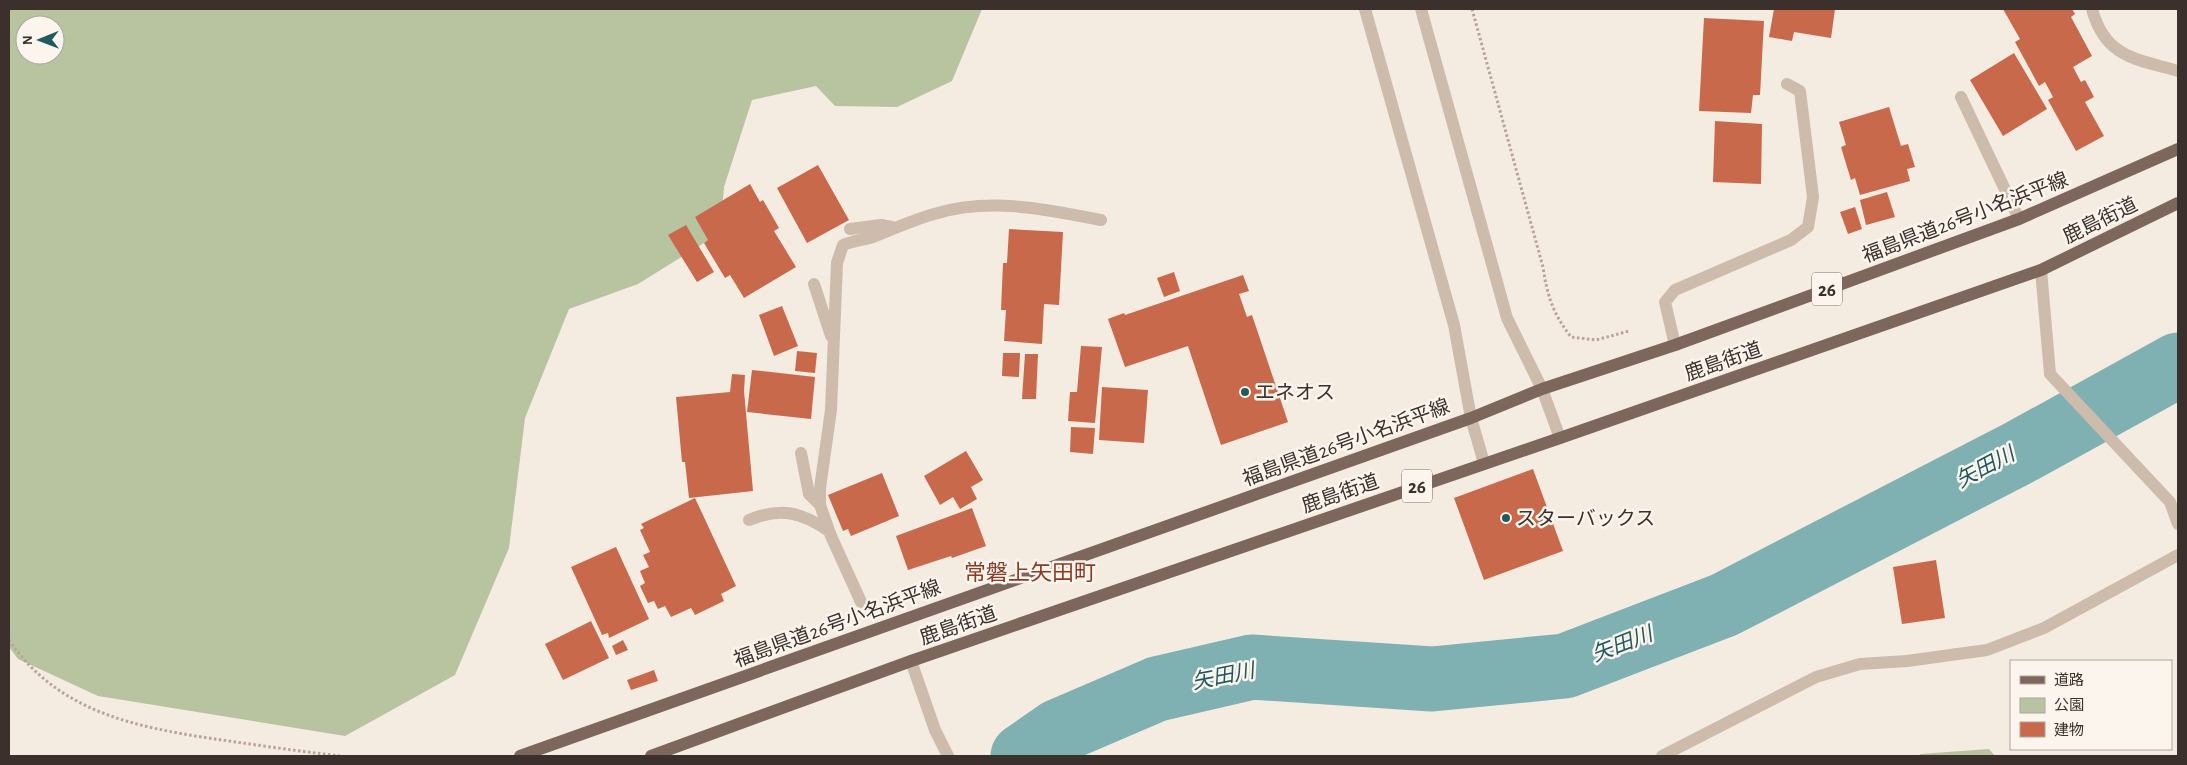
<svg xmlns="http://www.w3.org/2000/svg" width="2187" height="765" font-family="'Alegreya Sans','Noto Sans JP',sans-serif">
<style>
.green{fill:#b8c4a0;fill-rule:evenodd}
.lines{fill:none;stroke-linecap:round;stroke-linejoin:round}
.river{stroke:#7fb0b2;stroke-width:65}
.building{fill:#c8694b}
.path{stroke:#b9a596;stroke-width:3;stroke-dasharray:2.5 2.5;stroke-linecap:butt}
.minor{stroke:#cdbbac;stroke-width:12}
.tertiary{stroke:#cdbbac;stroke-width:12}
.primary{stroke:#7d675c;stroke-width:12}
.poi-dot{fill:#1f5a5e;stroke:#fbf5ee;stroke-width:2}
.labels{text-anchor:middle;stroke-width:5;stroke-linejoin:round;paint-order:stroke}
.shield{fill:#fbf5ee;stroke:#756b66;stroke-width:1}
.shield-label{font-size:19px;font-weight:bold;fill:#3b302b}
.street-label{font-size:20px;fill:#3b302b;stroke:#fbf5ee}
.poi-label{font-size:20px;fill:#3b302b;stroke:#fbf5ee;text-anchor:start}
.water-label{font-size:21px;font-style:italic;fill:#1f5a5e;stroke:#fbf5ee}
.quarter-label{font-size:22px;fill:#8c3b22;stroke:#fbf5ee}
</style>
<rect width="100%" height="100%" fill="#f4ebe1"/>
<!-- green -->
<path class="green" d="M9,9H982L952,81L897,107L835,106L816,86L752,100L724,187L720,233L638,284L569,309L525,418L509,548L455,675L345,736L98,696L18,659L9,647ZM25,25H55V55H25Z
M1989,749L1995,756H1919L1920,754Z"/>
<g class="lines">
<!-- river -->
<path class="river" d="M1023,756L1059,731L1157,689L1252,667L1432,679L1565,666L1724,605L2022,451L2178,365"/>
</g>
<!-- building -->
<path class="building" d="M1774,9H1835L1831,38L1794,32L1792,41L1769,37Z
M2003,9H2072L2075,14L2071,17L2092,56L2073,67L2081,82L2085,80L2094,97L2085,102L2104,136L2076,151L2048,100L2053,97L2045,82L2039,86L2015,42L2020,39Z
M1704,18L1764,21L1760,95H1753L1751,113L1699,111Z
M2014,53L2047,109L2003,136L1970,80Z
M1889,107L1901,146L1908,144L1915,167L1907,169L1910,181L1860,195L1855,178L1851,180L1841,147L1846,145L1839,122Z
M1715,121L1762,124L1761,184L1713,182Z
M818,165L849,220L807,243L777,188Z
M750,184L760,202L763,200L779,228L774,231L796,267L744,298L730,275L725,278L704,243L708,240L695,217Z
M1887,192L1895,217L1866,225L1860,200Z
M1855,207L1862,229L1848,234L1840,212Z
M686,225L714,272L697,282L668,235Z
M1009,229L1063,232L1059,305L1044,304L1042,344L1004,341L1006,310H1001L1003,263H1007Z
M1174,272L1180,291L1164,297L1157,278Z
M1243,275L1249,291L1239,294L1247,317L1252,315L1288,422L1221,445L1188,346L1125,367L1108,319L1124,313L1125,315Z
M782,306L798,346L774,356L759,315Z
M1081,346L1102,347L1095,423L1068,421L1070,392H1077Z
M797,351L817,353L815,373L795,371Z
M1003,353H1020L1019,377L1002,376Z
M1025,354H1038L1036,399H1022Z
M752,370L815,377L811,419L747,412Z
M732,374L745,375L744,391L753,491L689,498L685,462H682L676,397L730,392Z
M1102,387L1148,390L1144,443L1099,440Z
M1071,427L1095,428L1093,454L1070,452Z
M966,451L983,480L971,487L977,499L960,509L953,497L940,505L924,476Z
M1533,469L1563,551L1484,580L1454,498Z
M882,473L899,516L851,536L848,529L843,531L828,495Z
M695,498L736,586L721,594L724,601L695,615L691,608L671,617L665,606L658,609L654,601L648,603L640,586L645,583L640,571L649,567L643,555L650,552L640,530L644,528L641,524Z
M972,508L986,546L952,558L951,556L908,570L896,536Z
M616,547L649,619L609,638L608,633L602,635L571,567Z
M1936,560L1945,618L1902,624L1893,567Z
M591,621L609,658L563,680L545,644Z
M623,640L628,650L616,655L612,646Z
M654,670L658,681L631,690L627,680Z"/>
<g class="lines">
<!-- path -->
<path class="path" d="M1472,9L1543,267C1547,295 1553,314 1571,337L1596,340L1629,331
M9,640C58,712 135,727 215,739C256,745 298,751 340,756"/>
<!-- minor -->
<path class="minor" d="M2092,9C2105,58 2137,59 2178,71
M1961,97L2019,219
M850,229L881,225L892,227
M2041,270L2050,374L2170,502L2178,524
M814,284L831,336
M1675,345L1665,302L1675,290L1791,240L1808,227L1813,197L1800,91L1787,84
M801,453L809,494L820,505
M749,520C780,507 802,512 829,531
M861,602L831,536L820,505V488L831,410L837,263L843,245C853,241 863,240 873,237C893,229 913,220 934,214C989,197 1046,209 1101,220
M911,661L935,730L948,756
M1662,756L1816,677L1860,664L1907,661L1987,650L2044,628L2178,555"/>
<!-- tertiary -->
<path class="tertiary" d="M1365,9L1454,325L1471,418L1484,463
M1421,9L1507,318L1542,389L1560,438"/>
<!-- primary -->
<path class="primary" d="M520,756L1471,418L1542,389L1675,345L2019,219L2178,149
M651,756L911,661L1560,438L2041,270L2178,203"/>
</g>
<!-- markers -->
<g class="poi-dot">
<circle cx="1245" cy="392" r="5"/>
<circle cx="1506" cy="518" r="5"/>
</g>
<g class="labels">
<!-- shield labels -->
<g class="shield">
<rect x="1812" y="272.5" width="30" height="33" rx="4"/>
<rect x="1402" y="469.5" width="30" height="33" rx="4"/>
</g>
<g class="shield-label">
<text x="1827" y="296">26</text>
<text x="1417" y="493">26</text>
</g>
<!-- street labels -->
<g class="street-label">
<text transform="translate(1965 217) rotate(-21)" y="7">福島県道26号小名浜平線</text>
<text transform="translate(2100 220) rotate(-26)" y="7">鹿島街道</text>
<text transform="translate(1723 361) rotate(-19)" y="7">鹿島街道</text>
<text transform="translate(1346 442) rotate(-20)" y="7">福島県道26号小名浜平線</text>
<text transform="translate(1340 493) rotate(-19)" y="7">鹿島街道</text>
<text transform="translate(837 623) rotate(-20)" y="7">福島県道26号小名浜平線</text>
<text transform="translate(958 625) rotate(-19)" y="7">鹿島街道</text>
</g>
<!-- poi labels -->
<g class="poi-label">
<text x="1255" y="399">エネオス</text>
<text x="1516" y="525">スターバックス</text>
</g>
<!-- water labels -->
<g class="water-label">
<text transform="translate(1985 467) rotate(-28)" y="7">矢田川</text>
<text transform="translate(1622 644) rotate(-21)" y="7">矢田川</text>
<text transform="translate(1223 676) rotate(-11)" y="7">矢田川</text>
</g>
<!-- quarter labels -->
<g class="quarter-label">
<text x="1030" y="580">常磐上矢田町</text>
</g>
</g>
<!-- border -->
<rect width="2187" height="765" fill="none" stroke="#3b302b" stroke-width="20"/>
<!-- legend -->
<rect x="2010" y="660" width="162" height="90" fill="#fbf5ee" stroke="#aea6a0"/>
<rect x="2020" y="676" width="25" height="8" fill="#7d675c" stroke="#aea6a0"/>
<text x="2054" y="685" font-size="15" fill="#3b302b">道路</text>
<rect x="2020" y="698" width="25" height="15" fill="#b8c4a0" stroke="#aea6a0"/>
<text x="2054" y="710" font-size="15" fill="#3b302b">公園</text>
<rect x="2020" y="722" width="25" height="15" fill="#c8694b" stroke="#aea6a0"/>
<text x="2054" y="735" font-size="15" fill="#3b302b">建物</text>
<!-- north arrow -->
<g transform="translate(40 40) rotate(269)"><circle r="24" fill="#fbf5ee" stroke="#aea6a0"/>
<path d="M0-4L9 19L0 12L-9 19Z" fill="#1f5a5e"/>
<text y="-8" font-size="14" font-weight="bold" text-anchor="middle" fill="#3b302b">N</text>
</g>
</svg>
